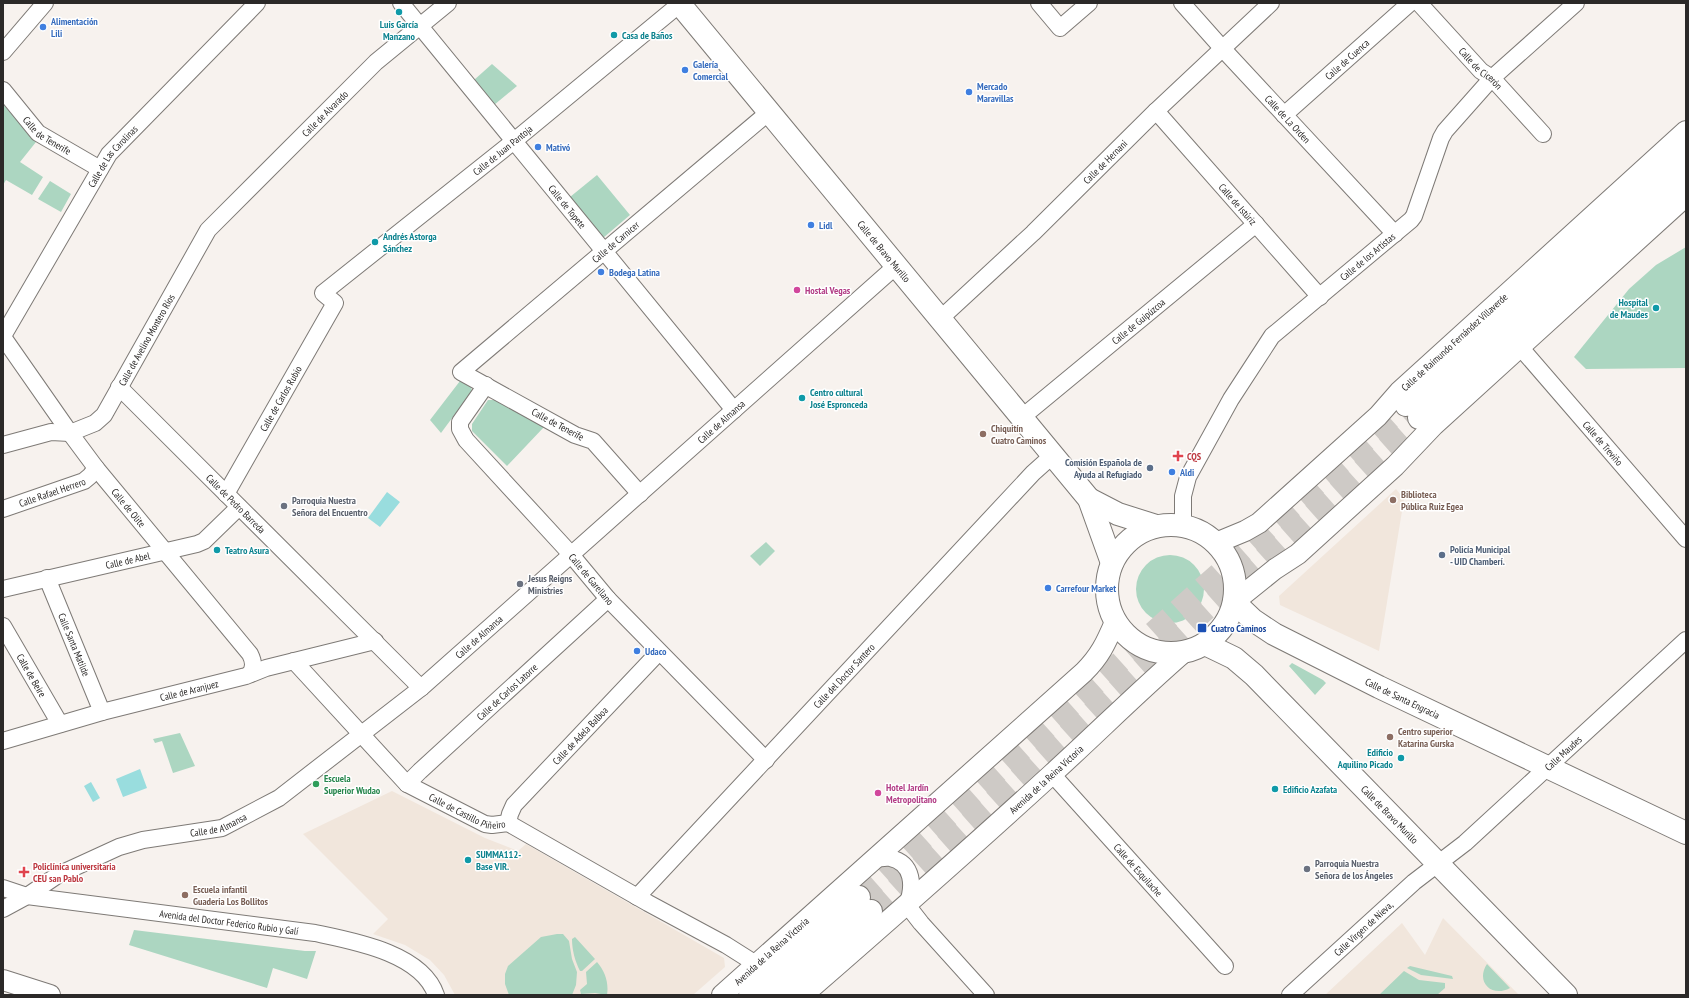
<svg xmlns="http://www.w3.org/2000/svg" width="1689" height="998" font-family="'PT Sans Narrow',sans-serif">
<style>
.built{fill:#f1e6dc}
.green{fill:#acd6c1}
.water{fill:#99ddde}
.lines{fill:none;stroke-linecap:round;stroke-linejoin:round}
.primary-tunnel{stroke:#cecac6;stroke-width:22;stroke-dasharray:22 11;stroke-linecap:butt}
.minor-casing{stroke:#7e7a76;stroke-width:18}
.tertiary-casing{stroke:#7e7a76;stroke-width:22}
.secondary-casing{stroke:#7e7a76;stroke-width:24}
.primary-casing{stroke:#7e7a76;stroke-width:24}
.minor{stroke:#fff;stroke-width:16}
.tertiary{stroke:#fff;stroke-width:20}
.secondary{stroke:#fff;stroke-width:22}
.primary{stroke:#fff;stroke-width:22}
.culture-dot{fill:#0f9aa8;stroke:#fff;stroke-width:1.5}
.shop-dot{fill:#3f7fe0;stroke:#fff;stroke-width:1.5}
.hotel-dot{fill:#d1479c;stroke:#fff;stroke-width:1.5}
.education-dot{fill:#8d6e63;stroke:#fff;stroke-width:1.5}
.health-dot{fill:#e0444e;stroke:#fff;stroke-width:1.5}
.service-dot{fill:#5c6f8a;stroke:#fff;stroke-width:1.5}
.worship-dot{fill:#6b7280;stroke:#fff;stroke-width:1.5}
.transit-dot{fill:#1a4fb4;stroke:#fff;stroke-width:1.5}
.leisure-dot{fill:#2e9e5b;stroke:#fff;stroke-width:1.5}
.labels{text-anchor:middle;stroke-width:3;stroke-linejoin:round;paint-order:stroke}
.shop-label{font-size:10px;font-weight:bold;fill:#366cbe;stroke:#fff;text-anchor:start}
.culture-label{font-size:10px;font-weight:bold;fill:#0d838f;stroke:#fff;text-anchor:start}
.street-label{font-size:10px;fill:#2b2928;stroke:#fff}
.hotel-label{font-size:10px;font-weight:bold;fill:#b23c85;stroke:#fff;text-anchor:start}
.education-label{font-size:10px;font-weight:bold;fill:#785e54;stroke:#fff;text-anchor:start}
.health-label{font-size:10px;font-weight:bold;fill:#be3a42;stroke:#fff;text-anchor:start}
.service-label{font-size:10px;font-weight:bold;fill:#4e5e75;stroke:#fff;text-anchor:end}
.worship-label{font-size:10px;font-weight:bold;fill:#5b616d;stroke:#fff;text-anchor:start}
.transit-label{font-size:10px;font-weight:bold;fill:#164399;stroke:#fff;text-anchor:start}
.leisure-label{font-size:10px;font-weight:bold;fill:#27864d;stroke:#fff;text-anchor:start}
</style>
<rect width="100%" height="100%" fill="#f7f2ee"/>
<!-- built -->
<path class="built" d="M1396,489L1404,499L1379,651L1280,605L1279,596Z
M392,791L485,838L518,851L526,844L724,958L725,967L693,995H455L444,975L430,960L405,945L373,934L388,919L303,834Z
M1443,918L1519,995H1325L1402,923L1425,955Z"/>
<!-- green -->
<path class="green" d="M492,64L517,86L494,105L474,80Z
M3,104L36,142L20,162L43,177L32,195L6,180L3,185Z
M597,175L630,215L603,238L570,197Z
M50,181L71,194L61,212L38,199Z
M1686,247V368L1586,369L1574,357L1629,289L1656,265Z
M460,381L471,387L472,391L441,433L430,420Z
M488,400H495L544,427L507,466L472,431V424Z
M766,542L775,551L760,566L750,556Z
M1136 589a34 34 0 1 1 68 0a34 34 0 1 1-68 0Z
M1292,663L1323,680L1326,683L1315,695L1289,666Z
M180,733L195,766L173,773L162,741L155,743L153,739Z
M134,930L305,951H316L307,979L273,968L267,988L129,945Z
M557,934H563L569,941L572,959L577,972L576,985L572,995H509L505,984V974L508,966L541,937Z
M575,937L595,959L582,971H580C575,961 572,950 572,939Z
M597,962C605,971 609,983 607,995L595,993L581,994L580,990L587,984L586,972Z
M1487,964L1510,988C1492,998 1475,982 1487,964Z
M1410,966L1452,976L1453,979L1421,975L1407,968Z
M1404,971L1419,980L1445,983V988L1437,995H1379Z"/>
<!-- water -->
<path class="water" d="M387,492L400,502L380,527L368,518Z
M140,769L147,788L123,797L116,779Z
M91,782L100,798L93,802L84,786Z"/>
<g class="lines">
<!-- primary-tunnel -->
<path class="primary-tunnel" d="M859,897L1406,405
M871,911L1419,418"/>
<!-- minor casing -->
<g class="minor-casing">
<g id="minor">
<path id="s1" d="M401,3L734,410"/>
<path d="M1039,3L1060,28L1089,3"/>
<path id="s2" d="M1182,3L1222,48L1395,234"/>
<path id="s3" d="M1419,3L1481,71L1492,78L1543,134"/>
<path d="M3,52L45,3"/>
<path id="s4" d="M3,90L38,133L100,169"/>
<path id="s5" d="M1156,111L1320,297"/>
<path id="s6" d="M1284,115L1410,3"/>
<path id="s7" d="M940,319L1033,233L1156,111L1271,3"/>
<path id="s8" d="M3,336L109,154L257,3"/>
<path id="s9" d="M3,337L70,433L96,468L250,654C254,662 254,667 250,674"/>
<path id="s10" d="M1520,347L1686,539"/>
<path id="s11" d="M486,385L460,422V429L466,440L568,551L608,599L766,760"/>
<path id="s12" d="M119,387L421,688"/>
<path id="s13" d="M1021,418L1256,224"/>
<path id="s14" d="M3,445L51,432L70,433L95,423L104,415L208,230L376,62L448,3"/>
<path id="s15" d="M226,494L335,303L323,293L514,141L681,3"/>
<path id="s16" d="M640,494L593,441L575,435L461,372L769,112"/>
<path id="s17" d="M3,509L84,481L90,476L96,468"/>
<path id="s18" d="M1183,525V496L1188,477L1231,399L1272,336L1411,220L1414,216L1441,138L1445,131L1492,78L1576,3"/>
<path id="s19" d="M47,578L102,712"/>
<path id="s20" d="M3,589L197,544L204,541L239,507"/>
<path id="s21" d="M3,626L60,724"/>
<path id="s22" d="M294,661L407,784L485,824L492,825L508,823L648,903L726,945L756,964"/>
<path id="s23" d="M3,741L102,712L246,676L266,668L375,641"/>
<path id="s24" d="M1052,774L1225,966"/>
<path id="s25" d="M407,784L420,771L608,599"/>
<path id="s26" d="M508,823L510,814L514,805L659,652"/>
<path d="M874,859C879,859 885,857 890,858C914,863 914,887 907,905L921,923L986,995"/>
<path id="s27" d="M3,888L27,896L315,933C353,941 422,953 436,995"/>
<path id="s28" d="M637,897L1033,473L1052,456"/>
<path id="s29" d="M3,909L27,896L58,875L119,847L143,840L222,828L279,798L421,688L896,266"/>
<path id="s30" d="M1290,995L1414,882L1465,843L1686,640"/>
</g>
</g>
<!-- tertiary casing -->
<g class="tertiary-casing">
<g id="tertiary">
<path id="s31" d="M1216,543L1245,531L1259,523L1378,416L1399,392L1686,131"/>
<path d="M1234,602L1275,569L1298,554L1395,466L1434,425L1686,196"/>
<path d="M3,980L50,995"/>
<path id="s32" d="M722,995L1084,672C1100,656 1106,643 1115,622"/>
<path id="s33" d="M803,995C887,922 970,849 1052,774C1096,734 1138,692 1183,653"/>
</g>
</g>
<!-- secondary casing -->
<g class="secondary-casing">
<g id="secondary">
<path id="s34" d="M679,3L1089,499L1112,563"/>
<path d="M1089,499L1118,514L1156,526"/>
<circle cx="1171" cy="589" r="64"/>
<path id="s35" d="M1234,602L1253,620L1274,634L1379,687L1686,833"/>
<path id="s36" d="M1205,644L1234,658L1254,675L1566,995"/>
</g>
</g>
<!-- primary casing -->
<g class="primary-casing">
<path id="primary" d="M1406,405L1686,151
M1419,418L1686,178
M750,995L859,897
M777,995L871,911"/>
</g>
<!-- minor -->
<use href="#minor" class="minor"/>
<!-- tertiary -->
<use href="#tertiary" class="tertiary"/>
<!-- secondary -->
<use href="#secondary" class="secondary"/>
<!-- primary -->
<use href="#primary" class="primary"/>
</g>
<!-- markers -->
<g class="culture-dot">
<circle cx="399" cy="12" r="4"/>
<circle cx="614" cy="35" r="4"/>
<circle cx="375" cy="242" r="4"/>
<circle cx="1656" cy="308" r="4"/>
<circle cx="802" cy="398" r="4"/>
<circle cx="217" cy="550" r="4"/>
<circle cx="1401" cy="758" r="4"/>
<circle cx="1275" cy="789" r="4"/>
<circle cx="468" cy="860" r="4"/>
</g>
<g class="shop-dot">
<circle cx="43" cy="27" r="4"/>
<circle cx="685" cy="70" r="4"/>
<circle cx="969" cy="92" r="4"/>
<circle cx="538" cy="147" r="4"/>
<circle cx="811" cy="225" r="4"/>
<circle cx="601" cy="272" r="4"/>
<circle cx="1172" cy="472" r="4"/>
<circle cx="1048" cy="588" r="4"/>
<circle cx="637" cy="651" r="4"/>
</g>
<g class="hotel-dot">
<circle cx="797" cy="290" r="4"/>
<circle cx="878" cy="793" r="4"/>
</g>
<g class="education-dot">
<circle cx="983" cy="434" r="4"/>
<circle cx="1393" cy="500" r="4"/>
<circle cx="1390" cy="737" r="4"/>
<circle cx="185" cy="895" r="4"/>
</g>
<g class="health-dot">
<path d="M1176 450h4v4h4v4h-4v4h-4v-4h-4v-4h4z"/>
<path d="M22 866h4v4h4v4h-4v4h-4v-4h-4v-4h4z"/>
</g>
<g class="service-dot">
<circle cx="1150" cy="468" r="4"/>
<circle cx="1442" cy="555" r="4"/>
</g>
<g class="worship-dot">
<circle cx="284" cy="506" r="4"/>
<circle cx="520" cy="584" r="4"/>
<circle cx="1307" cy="869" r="4"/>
</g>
<rect class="transit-dot" x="1197" y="623" width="10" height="10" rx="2"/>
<circle class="leisure-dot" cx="316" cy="784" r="4"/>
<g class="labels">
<!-- shop labels -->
<g class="shop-label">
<text x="51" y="25">Alimentación<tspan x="51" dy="12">Lili</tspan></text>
<text x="693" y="68">Galería<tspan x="693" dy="12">Comercial</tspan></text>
<text x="977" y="90">Mercado<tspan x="977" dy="12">Maravillas</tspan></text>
<text x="546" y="151">Mativó</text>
<text x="819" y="229">Lidl</text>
<text x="609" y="276">Bodega Latina</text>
<text x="1180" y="476">Aldi</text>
<text x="1056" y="592">Carrefour Market</text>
<text x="645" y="655">Udaco</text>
</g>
<!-- culture labels -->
<g class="culture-label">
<text x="399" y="28" text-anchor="middle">Luis García<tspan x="399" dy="12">Manzano</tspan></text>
<text x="622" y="39">Casa de Baños</text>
<text x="383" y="240">Andrés Astorga<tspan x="383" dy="12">Sánchez</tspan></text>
<text x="1648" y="306" text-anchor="end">Hospital<tspan x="1648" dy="12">de Maudes</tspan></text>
<text x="810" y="396">Centro cultural<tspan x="810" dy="12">José Espronceda</tspan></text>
<text x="225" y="554">Teatro Asura</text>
<text x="1393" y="756" text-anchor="end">Edificio<tspan x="1393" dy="12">Aquilino Picado</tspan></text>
<text x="1283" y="793">Edificio Azafata</text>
<text x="476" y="858">SUMMA112-<tspan x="476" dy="12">Base VIR.</tspan></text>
</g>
<!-- street labels -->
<g class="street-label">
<text dy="4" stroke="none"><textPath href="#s6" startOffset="84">Calle de Cuenca</textPath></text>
<text dy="4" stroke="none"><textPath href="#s3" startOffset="90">Calle de Cicerón</textPath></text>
<text dy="4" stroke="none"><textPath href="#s14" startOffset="485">Calle de Alvarado</textPath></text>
<text dy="4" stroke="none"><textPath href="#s2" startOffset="157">Calle de La Orden</textPath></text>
<text dy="4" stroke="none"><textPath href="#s4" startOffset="64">Calle de Tenerife</textPath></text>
<text dy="4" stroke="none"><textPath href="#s15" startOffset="465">Calle de Juan Pantoja</textPath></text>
<text dy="4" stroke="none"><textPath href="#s8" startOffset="211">Calle de Las Carolinas</textPath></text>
<text dy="4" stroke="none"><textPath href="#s7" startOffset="228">Calle de Hernani</textPath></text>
<text dy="4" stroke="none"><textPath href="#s5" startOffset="124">Calle de Istúriz</textPath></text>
<text dy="4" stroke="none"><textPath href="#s1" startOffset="263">Calle de Topete</textPath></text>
<text dy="4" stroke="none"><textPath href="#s16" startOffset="422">Calle de Carnicer</textPath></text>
<text dy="4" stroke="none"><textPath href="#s34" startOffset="322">Calle de Bravo Murillo</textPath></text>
<text dy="4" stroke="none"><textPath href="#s18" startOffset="337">Calle de los Artistas</textPath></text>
<text dy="4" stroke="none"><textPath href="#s13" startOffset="152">Calle de Guipúzcoa</textPath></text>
<text dy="4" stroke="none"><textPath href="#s14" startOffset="194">Calle de Avelino Montero Ríos</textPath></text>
<text dy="4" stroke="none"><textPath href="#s31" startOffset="314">Calle de Raimundo Fernández Villaverde</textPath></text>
<text dy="4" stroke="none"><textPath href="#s15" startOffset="110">Calle de Carlos Rubio</textPath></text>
<text dy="4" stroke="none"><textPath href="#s29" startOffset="882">Calle de Almansa</textPath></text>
<text transform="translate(558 424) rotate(28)" y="4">Calle de Tenerife</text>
<text dy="4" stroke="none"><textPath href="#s10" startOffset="127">Calle de Treviño</textPath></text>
<text dy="4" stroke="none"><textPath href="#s17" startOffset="52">Calle Rafael Herrero</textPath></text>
<text dy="4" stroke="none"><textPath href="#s12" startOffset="165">Calle de Pedro Barreda</textPath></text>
<text dy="4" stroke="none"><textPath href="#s9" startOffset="212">Calle de Olite</textPath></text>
<text dy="4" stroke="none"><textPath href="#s20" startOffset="128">Calle de Abel</textPath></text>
<text dy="4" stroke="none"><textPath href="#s11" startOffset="252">Calle de Garellano</textPath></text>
<text dy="4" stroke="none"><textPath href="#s29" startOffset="558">Calle de Almansa</textPath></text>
<text dy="4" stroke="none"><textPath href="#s19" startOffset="72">Calle Santa Matilde</textPath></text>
<text dy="4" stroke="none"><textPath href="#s21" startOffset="57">Calle de Beire</textPath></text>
<text dy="4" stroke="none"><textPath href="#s28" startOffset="303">Calle del Doctor Santero</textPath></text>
<text dy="4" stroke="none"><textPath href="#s23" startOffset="193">Calle de Aranjuez</textPath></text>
<text dy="4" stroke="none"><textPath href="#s25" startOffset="136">Calle de Carlos Latorre</textPath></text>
<text dy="4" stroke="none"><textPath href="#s35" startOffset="195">Calle de Santa Engracia</textPath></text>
<text dy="4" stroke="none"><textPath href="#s26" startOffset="115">Calle de Adela Balboa</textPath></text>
<text dy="4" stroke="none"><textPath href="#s30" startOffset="365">Calle Maudes</textPath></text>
<text dy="4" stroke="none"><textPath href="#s33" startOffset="325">Avenida de la Reina Victoria</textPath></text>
<text dy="4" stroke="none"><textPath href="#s22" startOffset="234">Calle de Castillo Piñeiro</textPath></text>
<text dy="4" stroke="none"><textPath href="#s36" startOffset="253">Calle de Bravo Murillo</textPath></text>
<text dy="4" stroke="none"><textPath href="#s29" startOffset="234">Calle de Almansa</textPath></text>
<text dy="4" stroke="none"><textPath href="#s24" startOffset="129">Calle de Esquilache</textPath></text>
<text dy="4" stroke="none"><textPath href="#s27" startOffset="229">Avenida del Doctor Federico Rubio y Galí</textPath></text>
<text dy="4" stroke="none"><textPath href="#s30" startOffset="99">Calle Virgen de Nieva,</textPath></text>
<text dy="4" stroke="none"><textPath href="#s32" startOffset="66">Avenida de la Reina Victoria</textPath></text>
</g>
<!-- hotel labels -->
<g class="hotel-label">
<text x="805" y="294">Hostal Vegas</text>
<text x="886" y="791">Hotel Jardín<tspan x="886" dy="12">Metropolitano</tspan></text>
</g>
<!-- education labels -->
<g class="education-label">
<text x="991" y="432">Chiquitín<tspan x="991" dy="12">Cuatro Caminos</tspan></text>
<text x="1401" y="498">Biblioteca<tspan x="1401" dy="12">Pública Ruiz Egea</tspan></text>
<text x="1398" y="735">Centro superior<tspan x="1398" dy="12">Katarina Gurska</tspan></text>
<text x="193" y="893">Escuela infantil<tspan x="193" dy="12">Guaderia Los Bollitos</tspan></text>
</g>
<!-- health labels -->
<g class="health-label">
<text x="1187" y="460">CQS</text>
<text x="33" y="870">Policlínica universitaria<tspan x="33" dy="12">CEU san Pablo</tspan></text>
</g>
<!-- service labels -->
<g class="service-label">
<text x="1142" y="466">Comisión Española de<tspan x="1142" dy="12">Ayuda al Refugiado</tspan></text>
<text x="1450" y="553" text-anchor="start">Policía Municipal<tspan x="1450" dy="12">- UID Chamberí.</tspan></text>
</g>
<!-- worship labels -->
<g class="worship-label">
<text x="292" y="504">Parroquia Nuestra<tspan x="292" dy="12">Señora del Encuentro</tspan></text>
<text x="528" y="582">Jesus Reigns<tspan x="528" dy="12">Ministries</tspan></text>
<text x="1315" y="867">Parroquia Nuestra<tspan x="1315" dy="12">Señora de los Ángeles</tspan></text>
</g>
<!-- transit labels -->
<g class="transit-label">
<text x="1211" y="632">Cuatro Caminos</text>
</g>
<!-- leisure labels -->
<g class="leisure-label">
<text x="324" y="782">Escuela<tspan x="324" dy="12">Superior Wudao</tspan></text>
</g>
</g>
<!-- border -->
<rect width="1689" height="998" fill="none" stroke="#2b2928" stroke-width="8"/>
</svg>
